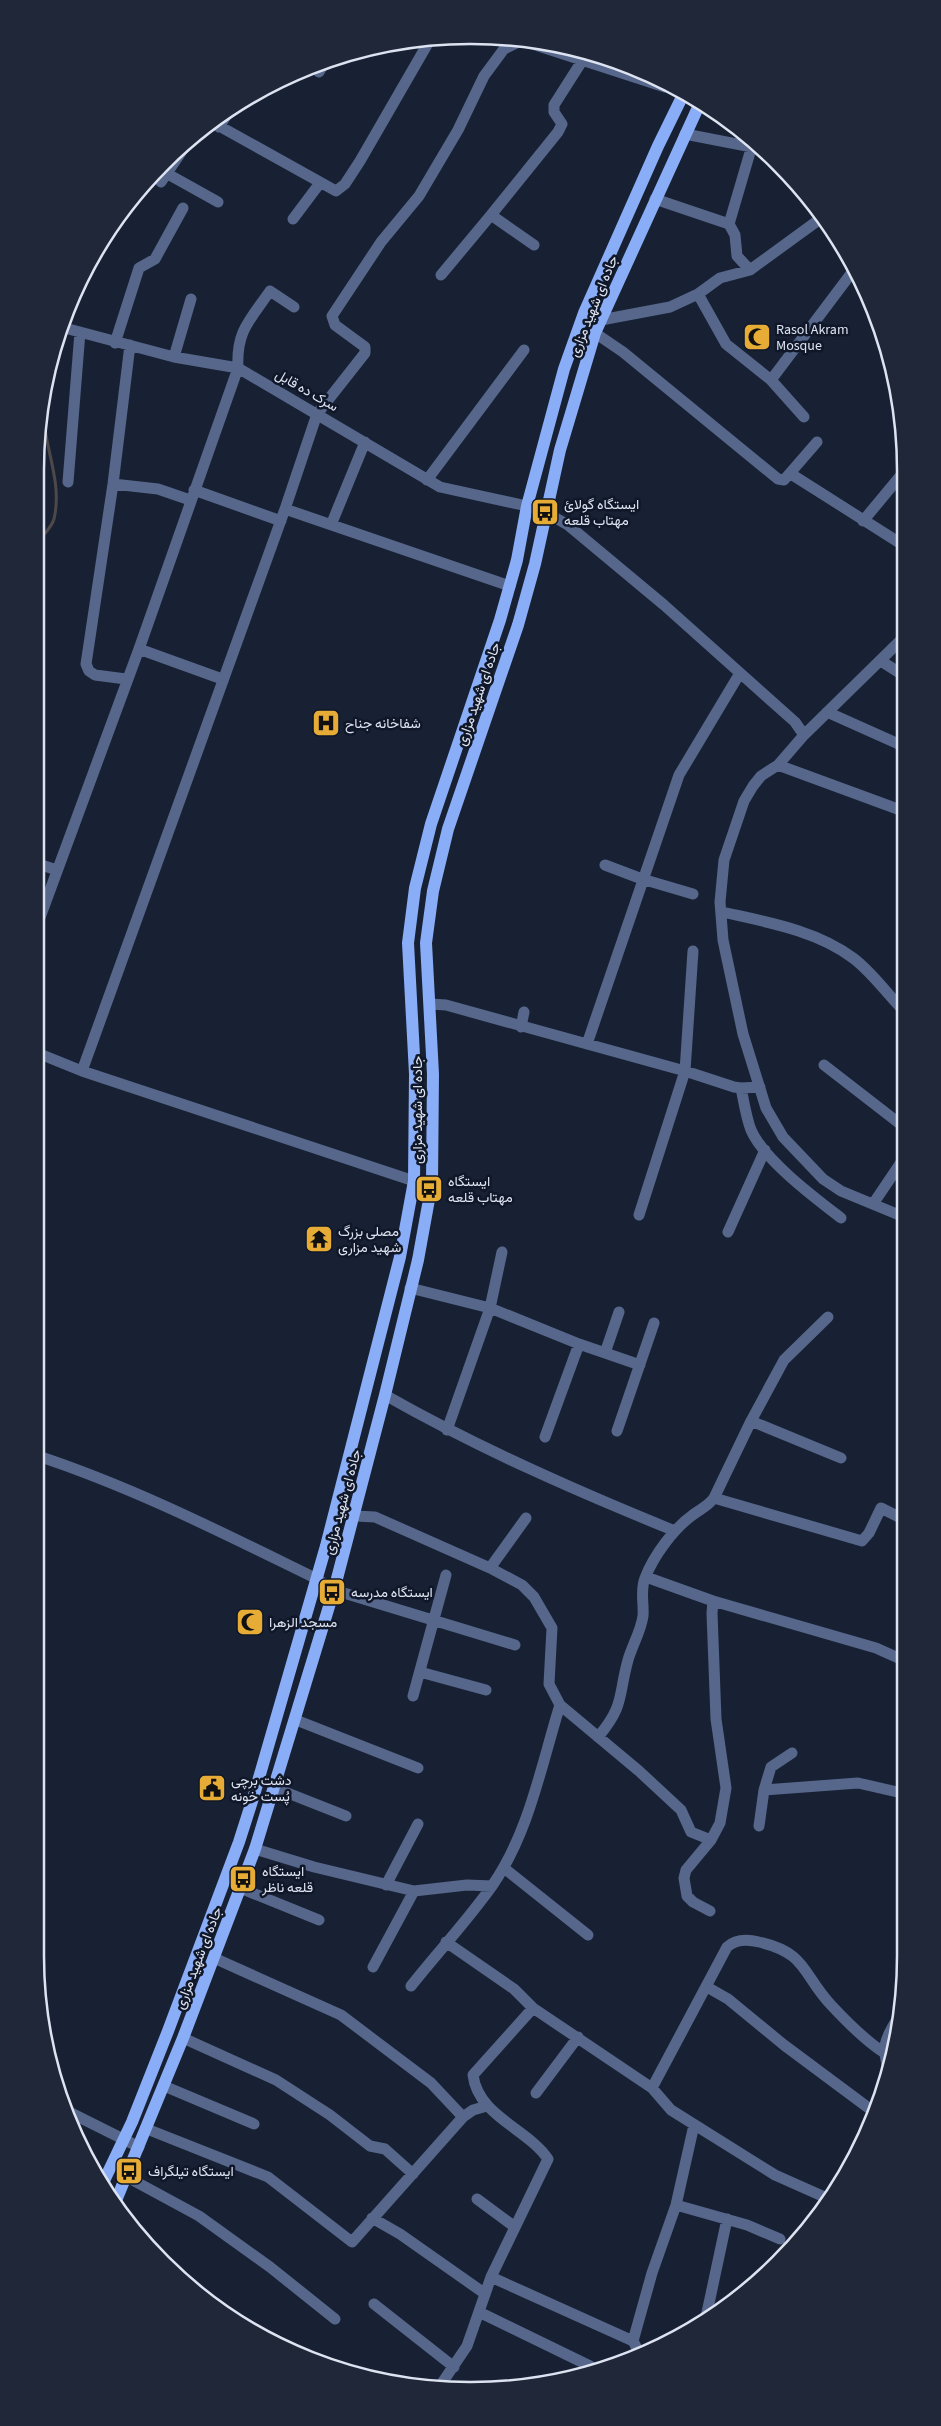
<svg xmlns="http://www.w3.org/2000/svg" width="941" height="2426" font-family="'Source Sans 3',Vazirmatn,sans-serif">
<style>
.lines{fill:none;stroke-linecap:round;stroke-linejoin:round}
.stream{stroke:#4f4848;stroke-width:3}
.minor{stroke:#56678b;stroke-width:11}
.major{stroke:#8aadf8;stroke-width:12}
.labels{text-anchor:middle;stroke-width:5;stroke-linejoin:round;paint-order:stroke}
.street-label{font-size:14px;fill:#dde3f0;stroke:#0f1729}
.poi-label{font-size:14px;fill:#dde3f0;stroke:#0f1729;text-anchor:start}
.rim{fill:none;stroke:#dde3f0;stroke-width:2.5}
</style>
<rect width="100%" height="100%" fill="#182133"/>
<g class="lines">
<!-- stream -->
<path class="stream" d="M35,548C39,537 51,530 54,519C63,481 43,445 43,408
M892,2060L891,2041L895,2036"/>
<!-- minor -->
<path class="minor" d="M517,39L665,87
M319,72L326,60
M212,122L336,191L345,184L360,161L431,38
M219,127L229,111
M685,134L757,148
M166,173L218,202
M161,182L190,139
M655,199L729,224L735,235L737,256L750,270
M293,219L320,183
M729,224L751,149
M534,245L491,215L558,132L562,124L554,112V105L582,61
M441,275L491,215
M698,294L726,344L771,380L804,417
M601,320L670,307L698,294L720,278L750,270L820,219
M61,327L174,357L238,368L440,487L527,506
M595,333L623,352L778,479L784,480L817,442
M115,343L139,268L155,259L183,208
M174,357L191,299
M771,380L853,271
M791,474L903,545
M427,480L524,350
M68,482L80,332
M113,484L158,489L190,500
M194,490L281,521
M285,509L510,586
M545,512L568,525L664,605L795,722L804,735
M863,521L902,474
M331,525L365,442
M35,569L37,563
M903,638L804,735L778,765L761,776L753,786L744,801L724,860L720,902L723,940L743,1034L766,1108L783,1137L823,1179L841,1191L904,1217
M139,649L222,679
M881,661L903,675
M126,679L95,675L89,671L86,664L113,484L130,345
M827,712L903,746
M778,765L903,811
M35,863L57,870
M605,865L642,879L693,894
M722,912C766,922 816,930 853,958C872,972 887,994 904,1011
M35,931L139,649L238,368C236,331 250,320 270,291L294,307
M431,1004L446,1005L685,1071L734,1087L741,1088L760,1087
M521,1027L524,1012
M587,1044L679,775L740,673
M35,1052L82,1071L414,1181L432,1183
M824,1065L904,1127
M82,1071L285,509L317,414L365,353V347L335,325L332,316L381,242L419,196L458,130L484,76L504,49L522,40
M741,1088C744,1102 746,1117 751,1130C764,1160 815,1198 841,1218
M873,1204L904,1158
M639,1215L685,1071L693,951
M728,1232L765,1150
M410,1288L490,1308L579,1344L640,1365
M605,1353L619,1312
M385,1395C478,1448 576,1491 675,1531
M751,1421L841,1458
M447,1430L490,1308L502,1252
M617,1431L654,1323
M545,1437L579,1344
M35,1455C133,1487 225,1534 317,1579L334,1590L515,1645
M714,1498L862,1541L869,1533L881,1508L905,1520
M355,1516L375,1517L490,1568L522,1585L534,1597L552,1628L549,1684L560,1705L639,1771L681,1810L691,1832L711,1840
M490,1568L526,1518
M646,1577L713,1601
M420,1672L486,1690
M413,1696L446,1575
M296,1720L418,1768
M598,1737C625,1705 618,1696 628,1660C632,1646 641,1631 643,1616C644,1603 640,1590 645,1578C654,1555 674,1528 694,1514C702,1508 708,1506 714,1498L751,1421L784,1360L828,1317
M275,1788L346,1816
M764,1790L858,1783L906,1794
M759,1826L764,1790L771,1767L792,1753
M255,1849L314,1867L414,1891L467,1885L492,1886C529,1833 541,1766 560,1705
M504,1868L588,1935
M386,1885L418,1824
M240,1888L319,1920
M710,1911L693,1902L687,1896L684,1878L686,1870L711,1840L720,1823L726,1788L716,1719L712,1613L713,1601L876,1648L905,1661
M446,1942L514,1989L533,2008L652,2088L671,2110L775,2175L829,2199
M214,1958L341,2015L431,2083L463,2117
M373,1967L414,1891
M411,1986C438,1952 467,1921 492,1886
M707,1987L728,1999L784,2045L874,2112
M183,2038L276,2080L330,2115L370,2146L385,2149L413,2174
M889,2073C882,2048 883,2041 898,2018
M164,2086L254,2124
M652,2088L727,1947C736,1939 747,1939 759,1942C808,1953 802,1975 832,2006C847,2022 865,2040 883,2052
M536,2093L578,2037
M65,2110L139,2147
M147,2129L268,2177L352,2242L463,2117L473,2110L487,2106
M127,2177L199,2216L270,2267L335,2319
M477,2199L515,2227
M676,2205L747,2225L780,2239
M372,2218L400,2234L484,2293
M491,2277L633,2341L641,2356
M374,2304L454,2367
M479,2312L590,2366
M705,2322L727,2219
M633,2341L652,2273L676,2205L694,2125
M440,2386L467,2346L491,2277L548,2159C528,2129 478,2116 473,2075L533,2008"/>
<!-- major -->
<path class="major" d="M102,2185L132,2122L168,2031L239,1842L254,1795L326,1546L400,1257L414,1181L415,1074L408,943L415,888L431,824L500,620L517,560L527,506L564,369L584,313L658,146L683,95
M115,2203L183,2038L255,1849L334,1590L385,1395L418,1260L432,1183L433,1074L426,943L433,891L448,829L518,625L535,564L560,450L595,333L700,103"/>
</g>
<!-- icons -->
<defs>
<g id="mosque-square" transform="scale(1.4375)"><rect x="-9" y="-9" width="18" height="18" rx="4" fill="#e6ac36" stroke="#0f1729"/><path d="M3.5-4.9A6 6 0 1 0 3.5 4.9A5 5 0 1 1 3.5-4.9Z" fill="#111"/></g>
<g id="bus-square" transform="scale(1.4375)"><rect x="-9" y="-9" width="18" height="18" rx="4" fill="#e6ac36" stroke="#0f1729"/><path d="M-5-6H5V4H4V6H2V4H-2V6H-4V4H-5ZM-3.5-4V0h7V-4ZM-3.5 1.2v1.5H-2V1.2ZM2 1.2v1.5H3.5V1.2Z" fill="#111"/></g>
<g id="hospital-square" transform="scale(1.4375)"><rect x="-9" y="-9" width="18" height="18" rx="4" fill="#e6ac36" stroke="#0f1729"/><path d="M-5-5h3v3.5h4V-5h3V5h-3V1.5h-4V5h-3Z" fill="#111"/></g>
<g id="temple-square" transform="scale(1.4375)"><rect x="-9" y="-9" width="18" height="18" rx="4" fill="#e6ac36" stroke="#0f1729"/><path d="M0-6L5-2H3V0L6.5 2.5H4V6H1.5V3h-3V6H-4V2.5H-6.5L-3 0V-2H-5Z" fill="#111"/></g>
<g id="civic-square" transform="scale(1.4375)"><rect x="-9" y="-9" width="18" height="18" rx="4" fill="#e6ac36" stroke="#0f1729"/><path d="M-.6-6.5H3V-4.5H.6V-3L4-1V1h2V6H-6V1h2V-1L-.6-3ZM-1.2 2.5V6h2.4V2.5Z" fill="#111"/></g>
</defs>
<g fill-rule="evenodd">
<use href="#mosque-square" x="757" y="337"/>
<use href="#bus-square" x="545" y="512"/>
<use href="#hospital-square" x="326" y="723"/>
<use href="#bus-square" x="429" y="1189"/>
<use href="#temple-square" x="319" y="1239"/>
<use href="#bus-square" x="332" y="1592"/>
<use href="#mosque-square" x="250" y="1622"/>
<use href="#civic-square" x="212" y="1788"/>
<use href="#bus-square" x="243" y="1879"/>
<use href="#bus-square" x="129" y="2171"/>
</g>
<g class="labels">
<!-- street labels -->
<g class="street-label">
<text transform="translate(593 306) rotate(-68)" y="5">جاده ای شهید مزاری</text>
<text transform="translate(307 390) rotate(30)" y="5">سرک ده قابل</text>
<text transform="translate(478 694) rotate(-71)" y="5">جاده ای شهید مزاری</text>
<text transform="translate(417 1110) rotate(-90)" y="5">جاده ای شهید مزاری</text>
<text transform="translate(342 1502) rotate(-75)" y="5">جاده ای شهید مزاری</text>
<text transform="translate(198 1958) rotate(-69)" y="5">جاده ای شهید مزاری</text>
</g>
<!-- poi labels -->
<g class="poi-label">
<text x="776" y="334">Rasol Akram<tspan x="776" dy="16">Mosque</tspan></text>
<text x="564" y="509">ایستگاه گولائ<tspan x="564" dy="16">مهتاب قلعه</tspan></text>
<text x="345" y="728">شفاخانه جناح</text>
<text x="448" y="1186">ایستگاه<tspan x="448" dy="16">مهتاب قلعه</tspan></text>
<text x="338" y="1236">مصلی بزرگ<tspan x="338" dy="16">شهید مزاری</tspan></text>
<text x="351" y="1597">ایستگاه مدرسه</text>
<text x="269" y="1627">مسجد الزهرا</text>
<text x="231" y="1785">دشت برچی<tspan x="231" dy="16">پُست خونه</tspan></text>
<text x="262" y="1876">ایستگاه<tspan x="262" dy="16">قلعه ناظر</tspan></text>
<text x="148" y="2176">ایستگاه تیلگراف</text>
</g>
</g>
<!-- crop -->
<path d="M0 0H941V2426H0ZM470 44H471A426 426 0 0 1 897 470V1956A426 426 0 0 1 471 2382H470A426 426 0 0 1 44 1956V470A426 426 0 0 1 470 44Z" fill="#1f2739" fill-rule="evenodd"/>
<path class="rim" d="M470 44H471A426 426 0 0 1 897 470V1956A426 426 0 0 1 471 2382H470A426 426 0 0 1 44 1956V470A426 426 0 0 1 470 44Z"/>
</svg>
